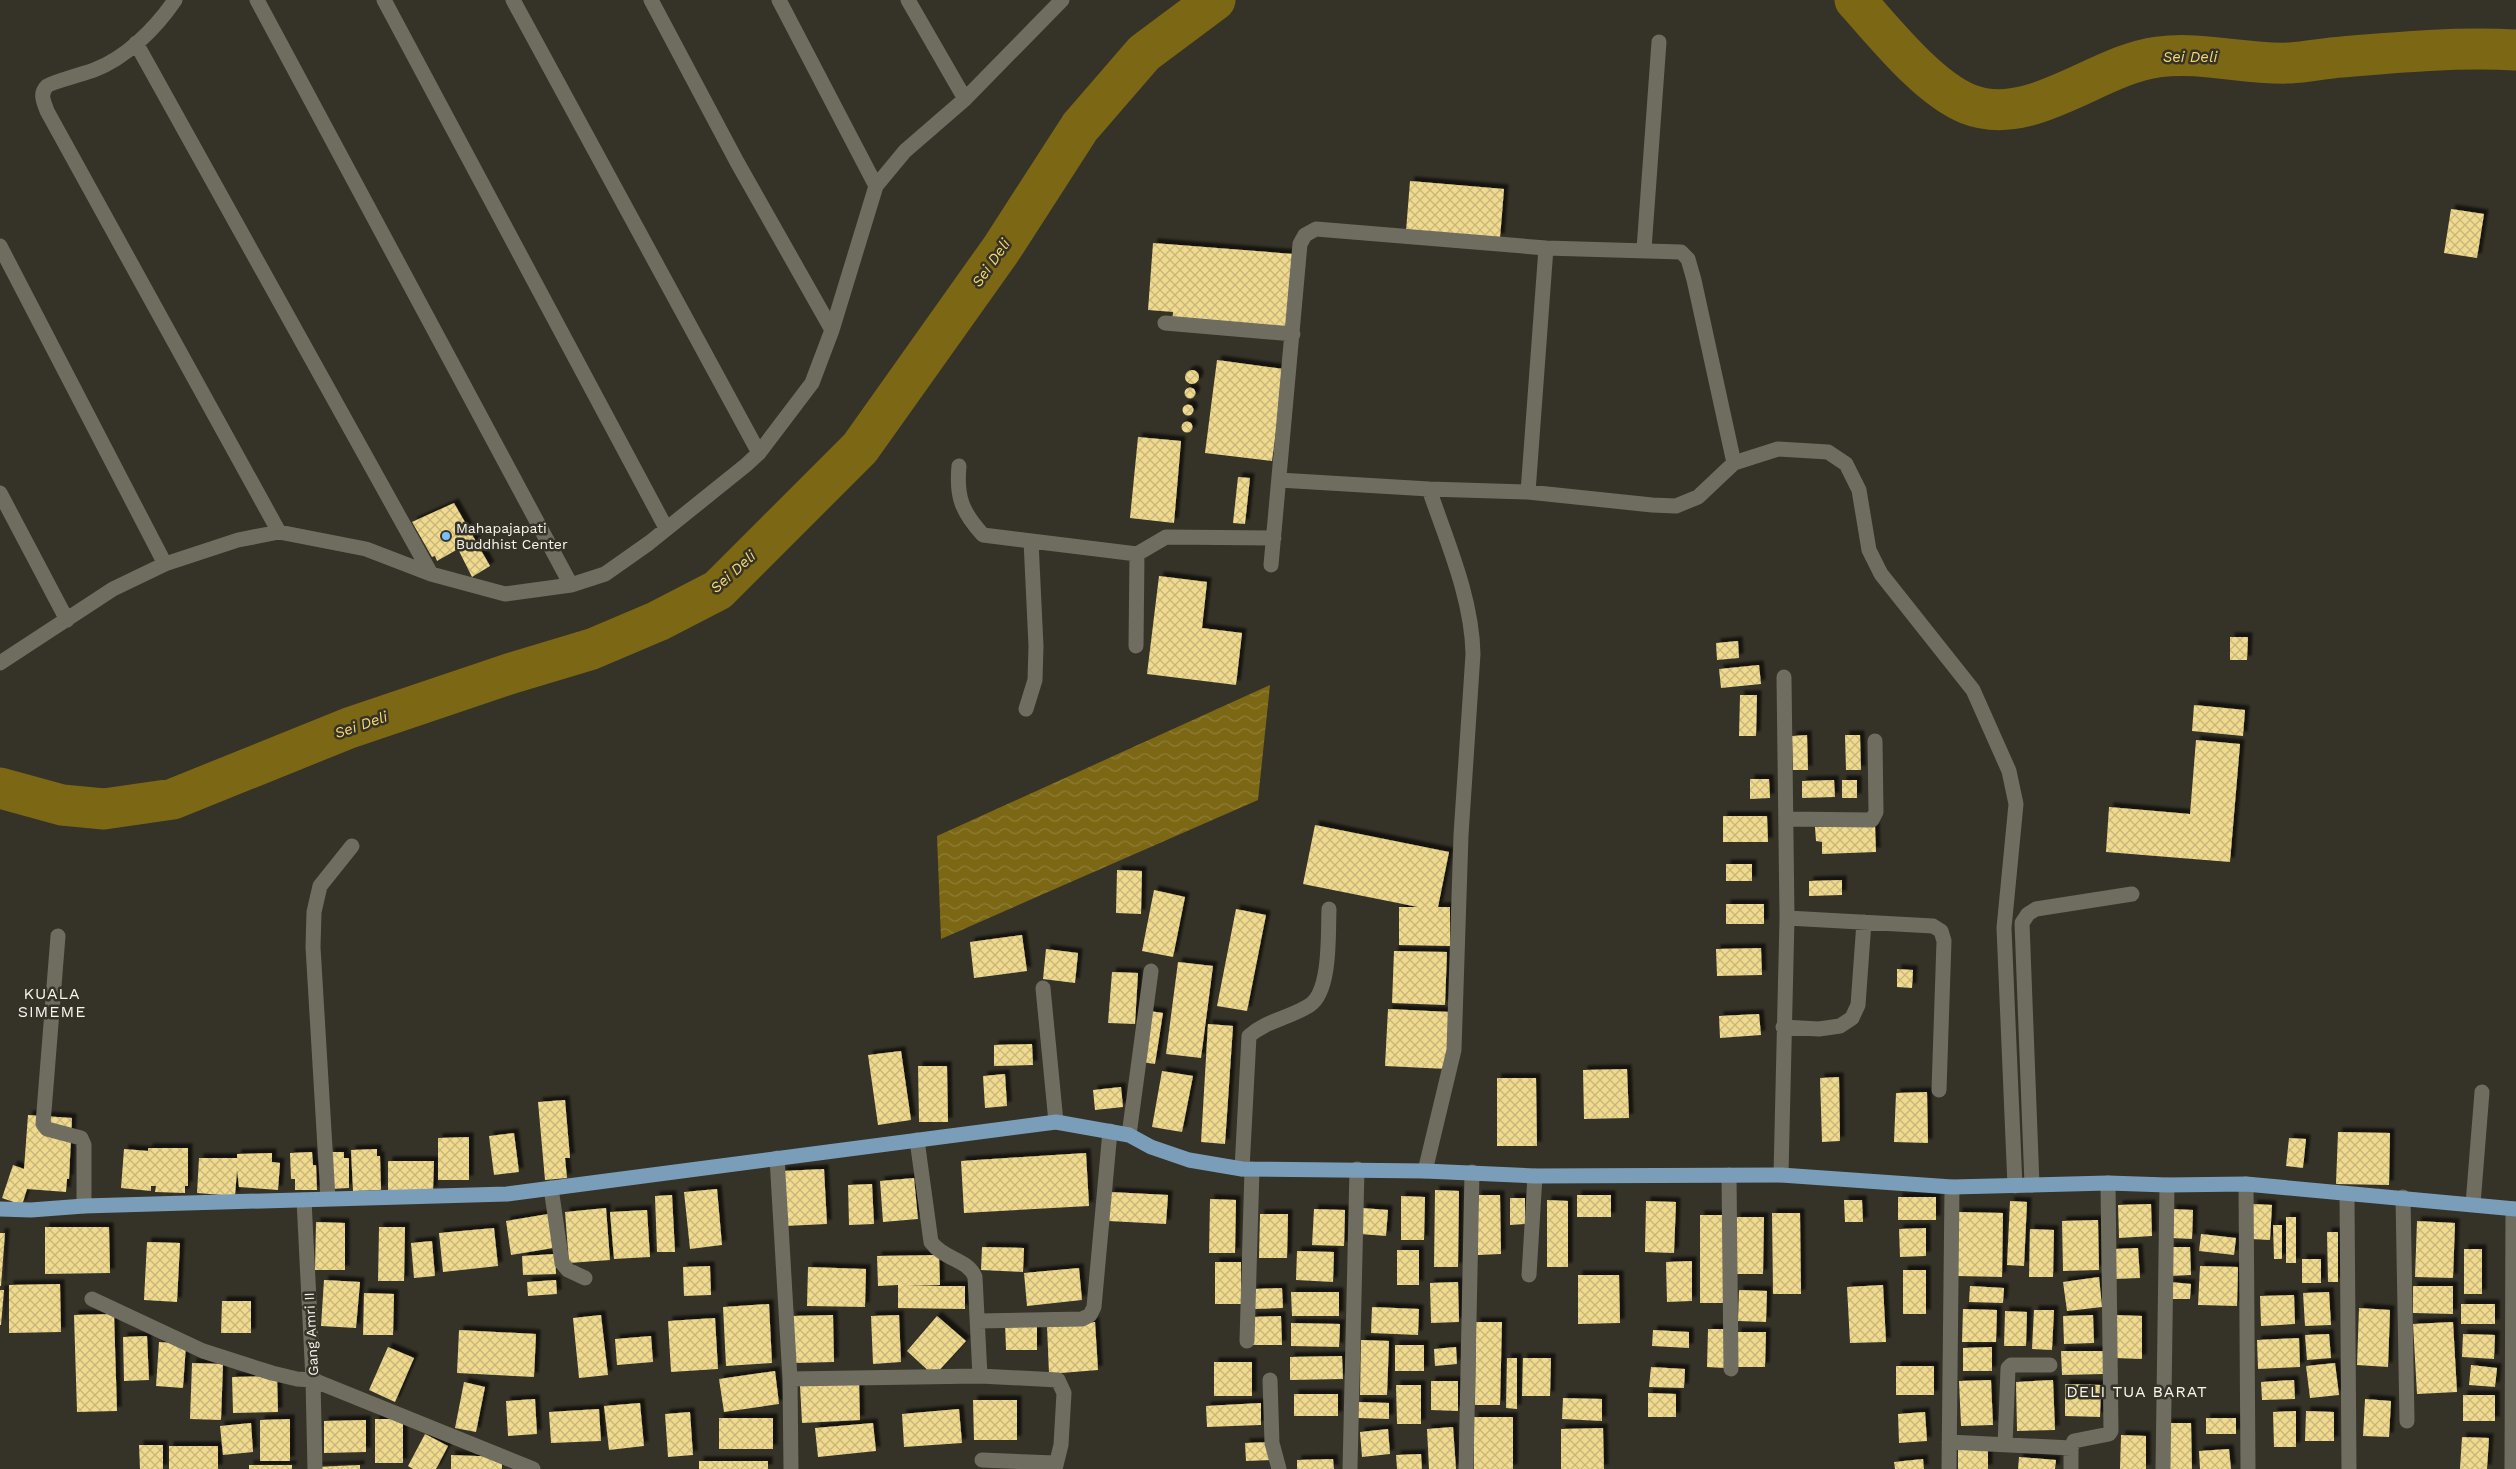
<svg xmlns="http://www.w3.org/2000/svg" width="2516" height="1469" font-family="'Work Sans',sans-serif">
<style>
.water{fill:url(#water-waves)}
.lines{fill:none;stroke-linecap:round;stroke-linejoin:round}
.river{stroke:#7c6714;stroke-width:41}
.building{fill:url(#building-cross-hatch);filter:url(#shadow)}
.minor{stroke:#6f6c60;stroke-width:15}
.major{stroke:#7a9eb9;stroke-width:15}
.poi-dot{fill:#7abff8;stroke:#353227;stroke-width:2}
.labels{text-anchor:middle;stroke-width:5;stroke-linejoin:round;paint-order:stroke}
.poi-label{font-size:14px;fill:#f7f5ee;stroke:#353227;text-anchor:start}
.street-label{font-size:14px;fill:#f7f5ee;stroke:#353227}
.water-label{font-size:15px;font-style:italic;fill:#f6d86f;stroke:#353227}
.quarter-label{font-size:16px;letter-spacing:1px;fill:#f7f5ee;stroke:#353227}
</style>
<defs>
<pattern id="water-waves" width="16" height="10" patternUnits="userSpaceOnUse" patternTransform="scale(1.25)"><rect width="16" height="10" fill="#7c6714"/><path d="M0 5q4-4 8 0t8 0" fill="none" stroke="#8f7d36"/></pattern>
<pattern id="building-cross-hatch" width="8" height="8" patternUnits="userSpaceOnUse" patternTransform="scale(1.25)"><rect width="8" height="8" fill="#f0da8d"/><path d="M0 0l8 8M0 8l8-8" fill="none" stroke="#c6b67c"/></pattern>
<filter id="shadow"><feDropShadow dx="4.5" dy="-4.5" stdDeviation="1" flood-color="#0009"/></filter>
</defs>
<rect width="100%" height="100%" fill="#353227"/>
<!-- water -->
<path class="water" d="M1270,685L1258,800L941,939L937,836Z"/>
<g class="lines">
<!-- river -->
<path class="river" d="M1855,0C1884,32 1928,88 1968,104C2031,129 2096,65 2158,57C2202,51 2246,65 2290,63C2308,62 2325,58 2342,57C2400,52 2458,47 2516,50
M0,788L62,805L104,809L173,799L349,728L512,673L592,649L658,621L718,590L860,448L1002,248L1080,127L1144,53L1215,0"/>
</g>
<!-- building -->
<path class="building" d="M1410,181L1504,189L1500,238L1406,231Z
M2451,209L2484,214L2477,258L2444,253Z
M1153,243L1293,254L1287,332L1172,323L1173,312L1148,310Z
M1217,360L1284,369L1272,461L1205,453Z
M1185 377a7 7 0 1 1 14 0a7 7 0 1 1-14 0Z
M1184.5 393a5.5 5.5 0 1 1 11 0a5.5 5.5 0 1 1-11 0Z
M1182.5 410a5.5 5.5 0 1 1 11 0a5.5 5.5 0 1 1-11 0Z
M1181.5 427a5.5 5.5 0 1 1 11 0a5.5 5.5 0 1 1-11 0Z
M1138,437L1181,441L1174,523L1130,518Z
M1238,477L1250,478L1245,524L1233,523Z
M454,503L490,566L472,577L458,549L437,561L435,556L432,557L412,522Z
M1159,576L1207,582L1202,628L1242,633L1236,685L1147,674Z
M2230,637H2248L2247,660H2230Z
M1738,641L1739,658L1717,660L1716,643Z
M1759,665L1761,684L1721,688L1719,669Z
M1740,695H1757L1756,736H1739Z
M2194,705L2245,710L2243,736L2192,731Z
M1807,735L1808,770H1793L1792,736Z
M1845,735H1860L1861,770H1846Z
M2196,740L2240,744L2230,862L2106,852L2109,807L2190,814Z
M1750,779H1769L1770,798L1750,799Z
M1834,780L1835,797L1802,798V781Z
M1842,780H1857V798H1842Z
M1723,816H1767L1768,842H1723Z
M1315,825L1449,852L1438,907H1450V946L1399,945V907H1418L1303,884Z
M1875,826L1876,852L1822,854V842L1816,841L1815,827Z
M1726,864H1752V881H1726Z
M1117,870L1142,871L1141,914L1116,913Z
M1842,880V895L1809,896V881Z
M1154,890L1185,897L1173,957L1142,951Z
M1726,904H1764V924H1726Z
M1236,909L1266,915L1247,1011L1217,1006Z
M1022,935L1027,971L974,978L970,942Z
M1761,948L1762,975L1717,976L1716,949Z
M1046,949L1078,953L1075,983L1043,979Z
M1394,951L1447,952L1445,1005L1392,1003Z
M1178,962L1213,966L1201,1058L1166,1054Z
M1897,969L1913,970L1912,988L1897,987Z
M1112,972L1138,973L1135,1024L1108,1023Z
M1388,1009L1450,1012L1447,1069L1385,1066Z
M1142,1010L1163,1013L1155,1064L1134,1061Z
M1759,1014L1761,1035L1720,1038L1719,1016Z
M1208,1024L1233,1026L1225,1144L1201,1142Z
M1032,1044L1033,1065L994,1066V1045Z
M901,1051L911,1120L878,1125L868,1055Z
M918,1066H947L948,1122H919Z
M1627,1069L1629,1118L1584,1119L1583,1070Z
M1162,1071L1193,1076L1182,1132L1152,1127Z
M1005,1074L1007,1106L985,1108L983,1076Z
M1839,1077L1840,1141L1822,1142L1820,1078Z
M1497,1078H1536L1537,1146H1497Z
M1121,1087L1123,1107L1095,1110L1093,1090Z
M1927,1092L1928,1143L1894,1142L1896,1093Z
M565,1100L570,1158H565L567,1178L545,1180L538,1102Z
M28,1115L72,1118L69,1179H67L66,1192L27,1189L22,1205L2,1198L13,1165L24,1169Z
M2338,1132L2390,1133L2389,1185L2336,1184Z
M514,1133L519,1172L494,1175L489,1136Z
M469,1137V1180H438V1138Z
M2289,1138L2306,1139L2303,1168L2286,1166Z
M148,1148H188V1186H185V1193L155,1192L156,1186H151V1191L121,1188L124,1149L148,1151Z
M377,1149V1156H380L381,1190L353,1191L351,1150Z
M312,1152L313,1165H316L317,1190H295V1179H291L290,1153Z
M330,1152H344V1158H349V1188L330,1189Z
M272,1153V1162L280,1163L278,1190L239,1187L237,1170L235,1196L197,1193L199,1158H237V1154Z
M1086,1153L1089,1206L964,1213L961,1161Z
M388,1161H434L433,1191H388Z
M824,1169L827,1224L785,1226L782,1171Z
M914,1178L918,1219L883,1222L880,1181Z
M872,1184L874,1224L849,1225L848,1185Z
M717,1189L722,1245L690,1249L684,1192Z
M1435,1190L1459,1191L1458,1267H1434Z
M1110,1192L1168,1195L1166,1224L1108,1221Z
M672,1195L675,1252H657L655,1196Z
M1477,1195H1500L1501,1254L1478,1255Z
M1577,1195H1611V1217H1577Z
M1401,1196L1425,1197L1424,1240H1401Z
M1898,1197H1936V1220H1898Z
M1510,1198H1525V1224L1510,1225Z
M1210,1199L1236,1200L1235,1253H1209Z
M1547,1200L1568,1201V1267H1547Z
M1844,1200H1862L1863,1222H1845Z
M1646,1201L1676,1202L1674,1253L1645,1252Z
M2010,1201L2027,1202L2024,1266L2007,1265Z
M2151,1204L2152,1236L2119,1238L2118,1205Z
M2253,1204L2272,1205L2270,1240L2251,1239Z
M606,1208L610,1260L569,1263L565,1212Z
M1362,1208L1388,1210L1386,1236L1360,1234Z
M1314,1209L1345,1210L1344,1246L1312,1245Z
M2172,1209L2193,1210L2192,1239L2171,1238Z
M647,1210L650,1257L614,1259L610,1212Z
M1958,1212L2003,1213L2002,1277L1956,1276Z
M1772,1213H1800L1801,1294H1773Z
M548,1214L553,1248L511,1255L506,1221Z
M1260,1214H1288L1287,1258H1259Z
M1700,1215H1724V1303H1700Z
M1736,1217H1764L1763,1274H1735Z
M2286,1217H2296V1263H2286Z
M2098,1220L2099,1270L2063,1271L2062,1221Z
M2417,1221L2455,1223L2453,1278L2415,1277Z
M316,1222L345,1223V1270H315Z
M2273,1225H2282V1259H2274Z
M45,1227H109L110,1273L45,1274Z
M379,1227H405L404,1281H378Z
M494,1228L498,1266L443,1272L439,1233Z
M1926,1228V1256L1900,1257L1899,1229Z
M2030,1229L2054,1230L2053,1277H2029Z
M2327,1232H2338V1282H2328Z
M0,1233H5L1,1286H0Z
M2201,1234L2236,1238L2234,1255L2199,1251Z
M432,1241L435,1276L414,1278L411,1243Z
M147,1242L180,1243L177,1302L144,1300Z
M982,1247L1024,1248L1023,1272L981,1270Z
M2170,1247H2190L2191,1275L2170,1276Z
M2138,1248L2140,1278L2115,1279L2113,1249Z
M2464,1249H2482V1294H2464Z
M1397,1250H1419V1285H1397Z
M1297,1251L1334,1252L1333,1282L1296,1280Z
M555,1254L556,1274L523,1275L522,1256Z
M939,1255L940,1285L906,1286H965V1309L898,1308V1285L878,1286L877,1256Z
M2302,1259H2321V1283H2302Z
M1692,1261V1301L1667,1302L1666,1262Z
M1215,1262H1241V1304H1215Z
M710,1266L711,1295L684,1296L683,1267Z
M2200,1266L2238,1267L2237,1306L2198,1305Z
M808,1267L866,1269L865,1307L807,1306Z
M1079,1268L1082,1300L1027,1306L1024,1273Z
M1903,1270H1926V1314H1903Z
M1578,1275H1619L1620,1323L1578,1324Z
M2099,1277L2102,1307L2067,1311L2063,1282Z
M324,1280L360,1282L356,1328L321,1326Z
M556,1280L557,1294L528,1296L527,1282Z
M1458,1282L1459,1322L1431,1323L1430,1283Z
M2170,1282L2191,1284L2190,1299H2169Z
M60,1284L61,1332L9,1333V1285Z
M1883,1285L1886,1342L1850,1343L1847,1287Z
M1970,1286L2004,1288L2003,1303L1969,1302Z
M2413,1286H2453V1314L2413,1313Z
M1282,1288L1283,1308L1254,1309L1253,1289Z
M0,1290H4L1,1325H0Z
M1739,1290L1767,1291L1766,1322L1738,1321Z
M1291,1292H1339V1316H1292Z
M2329,1292L2331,1325L2305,1326L2303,1293Z
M364,1293L394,1294L393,1335H363Z
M2294,1295L2295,1324L2261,1326L2260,1296Z
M222,1301H251V1333H221Z
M769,1304L772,1363L726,1366L723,1307Z
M2461,1304H2495V1324H2461Z
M1372,1307L1419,1309L1418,1335L1371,1333Z
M2359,1308L2390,1310L2388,1367L2357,1365Z
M1963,1309L1997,1310L1996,1342H1962Z
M2034,1310H2054L2052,1350L2032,1349Z
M2005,1311L2027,1312L2026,1346H2004Z
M114,1314L117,1411L77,1412L74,1315Z
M601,1315L608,1375L579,1378L573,1318Z
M833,1315L834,1362L793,1363L792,1316Z
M899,1315L901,1362L873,1364L871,1316Z
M2093,1315L2094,1343L2064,1344L2063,1316Z
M2114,1315L2142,1316V1359L2114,1358Z
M937,1316L966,1341L934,1376L907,1351Z
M1281,1316L1282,1345H1253L1252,1317Z
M715,1318L718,1369L671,1372L668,1321Z
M1037,1321V1350H1006L1005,1322Z
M1095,1322L1098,1370L1049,1374L1047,1326Z
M1476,1322H1502L1500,1405H1475Z
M2453,1322L2457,1392L2417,1394L2413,1324Z
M1291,1323L1340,1324L1339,1347L1291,1346Z
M1708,1329H1726L1725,1368L1707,1367Z
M459,1330L536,1334L534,1377L457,1373Z
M1653,1330L1689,1332V1348L1652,1346Z
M1737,1332H1766L1765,1367H1737Z
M2329,1334L2331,1358L2307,1360L2305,1335Z
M2463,1334L2495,1335L2494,1359L2462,1357Z
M147,1336L149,1380L124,1381L123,1337Z
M651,1336L653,1362L617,1365L615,1339Z
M2299,1338L2300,1367L2258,1369L2257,1340Z
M1361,1340L1389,1341L1387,1395H1360Z
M159,1342L186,1344L183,1388L156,1386Z
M1395,1345H1424V1371H1395Z
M388,1347L414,1358L395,1402L369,1390Z
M1456,1347L1457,1364L1435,1366L1434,1349Z
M1992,1347V1371H1963V1348Z
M2061,1351H2103V1374L2062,1375Z
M1342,1356L1343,1379L1290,1380V1357Z
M1507,1358H1517V1409L1506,1408Z
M1523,1358H1551L1550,1396H1522Z
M1214,1362H1252V1396H1214Z
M192,1363L223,1364L221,1420L190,1419Z
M2335,1363L2339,1395L2310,1398L2306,1366Z
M2471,1365L2497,1368L2495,1387L2469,1385Z
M1896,1366H1934V1395H1896Z
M1651,1367L1685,1369L1684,1388L1649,1387Z
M775,1371L779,1404L724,1412L719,1379Z
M277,1376L278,1412L233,1413L232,1377Z
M1991,1380L1993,1425L1961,1426L1959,1381Z
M2053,1380L2055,1430L2017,1431L2016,1382Z
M2294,1380L2295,1399L2262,1400L2261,1382Z
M1431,1381H1458V1411L1431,1410Z
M464,1382L485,1387L476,1432L455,1428Z
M859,1383L860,1420L802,1423L800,1386Z
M2065,1384L2101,1385L2100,1417L2065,1416Z
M1396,1385H1421V1424H1397Z
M1648,1393L1676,1394V1417H1648Z
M1294,1394H1338V1416H1294Z
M2463,1395H2495V1421H2463Z
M1563,1398L1602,1399V1421L1562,1419Z
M535,1399L537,1434L508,1436L506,1401Z
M2365,1399L2391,1401L2389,1437L2363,1436Z
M973,1400H1017V1440H974Z
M1358,1402L1389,1403V1419L1357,1418Z
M640,1403L644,1446L609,1450L604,1406Z
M1261,1403V1425L1207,1427L1206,1406Z
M599,1409L601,1441L551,1443L549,1412Z
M959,1409L962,1443L904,1447L902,1414Z
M2296,1411V1447H2274L2273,1412Z
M2306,1411L2334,1412V1441H2305Z
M690,1412L693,1455L668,1457L665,1414Z
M1925,1412L1927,1441L1899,1443L1898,1414Z
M1474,1417H1513V1469H1474Z
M719,1418H773V1449H719Z
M2206,1418H2236V1434H2206Z
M290,1419V1461H260V1420Z
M375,1419H403V1463H375Z
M366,1420V1452L324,1453V1421Z
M251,1423L253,1452L223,1455L220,1426Z
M873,1423L876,1451L818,1457L815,1428Z
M2167,1423H2191L2192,1469H2167Z
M1453,1427L1456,1469H1429L1427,1429Z
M1603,1428L1604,1469H1561V1429Z
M1388,1429L1390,1454L1362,1457L1360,1432Z
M425,1434L448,1446L436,1469H413L408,1466Z
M2121,1435L2146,1436V1469H2120Z
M2462,1437L2489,1438L2487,1469H2460Z
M1274,1442V1460L1246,1461L1245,1443Z
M139,1445H163V1469H140Z
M169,1446H218V1469H169Z
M2229,1449L2231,1469H2200L2199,1451Z
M1958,1450H1988V1469H1958Z
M1421,1454L1422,1469H1397L1396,1455Z
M451,1455L502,1457V1469H451Z
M2019,1457L2056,1460L2055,1469H2018Z
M1333,1459L1334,1469H1297V1460Z
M1923,1459L1924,1469H1895L1894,1462Z
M699,1461H768V1469H699Z
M249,1465H292V1469H249Z
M360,1465V1469H315V1467Z"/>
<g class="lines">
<!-- minor -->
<path class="minor" d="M175,0C156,28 126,58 94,70C86,73 50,83 47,86C39,94 44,102 47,111L279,532
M257,0L571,585
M384,0L666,528
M513,0L759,453
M651,0L737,162L832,330
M779,0L876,186
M908,0L965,99
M136,43L431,574
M0,246L165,564
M1644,249L1659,42
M1165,323L1293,334
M959,466C956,497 962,512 983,535L1137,554L1166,537L1274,538
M1279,480L1429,489
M1528,492L1546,248
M0,493L67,620
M1271,565L1300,244L1305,235L1316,229L1546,248L1681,252L1688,259L1694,280L1734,463
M1136,646L1137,554
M0,663L113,589L165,564L238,540L279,532L366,549L431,574L505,594L571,585L605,574L649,543L746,465L759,453L812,383L832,330L876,186L905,151L965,99L1062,0
M1026,709L1035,680L1036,646L1031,541
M1786,819L1872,820L1876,812L1875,741
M1787,918L1933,926L1941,931L1944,941L1939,1090
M58,936L43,1124L47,1129L81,1138L84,1145V1206
M1043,988L1056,1122
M1783,1027L1819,1029L1840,1026L1852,1018L1858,1005L1864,922
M1129,1135L1151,971
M917,1140L931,1242C944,1260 968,1259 975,1277L980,1376
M777,1158L790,1379L791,1469
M1242,1169L1249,1036C1267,1020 1290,1018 1310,1005C1331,991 1328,933 1329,909
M1425,1171L1454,1050L1461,835L1473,654C1472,598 1447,542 1429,489L1528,492L1652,505L1676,506L1698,497L1734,463L1778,449L1828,452L1846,464L1859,490L1869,550L1881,574L1973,690L2009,771L2016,804L2004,928L2015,1186
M1729,1175L1731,1369
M1781,1175L1787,918L1784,677
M2246,1184L2248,1469
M2032,1185L2022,923L2028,914L2036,909L2132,894
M551,1188L562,1263L568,1270L585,1278
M2347,1194L2349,1469
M2403,1197L2407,1421
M328,1198L313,947L314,912L320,886L352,846
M304,1200L313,1380L315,1469
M2473,1204L2482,1092
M1529,1275L1535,1176
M92,1299L203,1351L272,1373L297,1379L313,1380L533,1469
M978,1321L1082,1319L1090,1315L1094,1307L1110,1131
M1247,1341L1252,1169
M790,1379L980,1376L1058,1380L1064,1393L1061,1445L1055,1469
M1270,1380L1272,1443L1279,1469
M1949,1442L2071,1448
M2005,1445L2008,1368L2011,1365H2050
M982,1460L1055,1463
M1350,1469L1357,1169
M1466,1469L1472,1172
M1949,1469L1952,1187
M2071,1469V1448L2074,1441L2109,1434L2111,1431L2108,1183
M2163,1469L2167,1185
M2512,1469L2513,1209"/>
<!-- major -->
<path class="major" d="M0,1209L31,1210L84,1206L507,1194L1056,1122L1129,1135L1151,1147L1189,1160L1242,1169L1425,1171L1535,1176L1781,1175L1952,1187L2108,1183L2167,1185L2246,1184L2516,1209"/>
</g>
<!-- markers -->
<circle class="poi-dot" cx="446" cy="536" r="5"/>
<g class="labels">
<!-- poi labels -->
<g class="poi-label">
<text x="456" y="533">Mahapajapati<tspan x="456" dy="16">Buddhist Center</tspan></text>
</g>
<!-- street labels -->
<g class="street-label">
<text transform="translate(311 1334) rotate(-93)" y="5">Gang Amri II</text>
</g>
<!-- water labels -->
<g class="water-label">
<text x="2190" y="62">Sei Deli</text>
<text transform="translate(991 263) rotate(-55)" y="5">Sei Deli</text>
<text transform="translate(733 572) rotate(-42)" y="5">Sei Deli</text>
<text transform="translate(361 725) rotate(-19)" y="5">Sei Deli</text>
</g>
<!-- quarter labels -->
<g class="quarter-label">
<text x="52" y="999">KUALA<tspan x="52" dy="18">SIMEME</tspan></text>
<text x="2137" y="1397">DELI TUA BARAT</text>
</g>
</g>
</svg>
